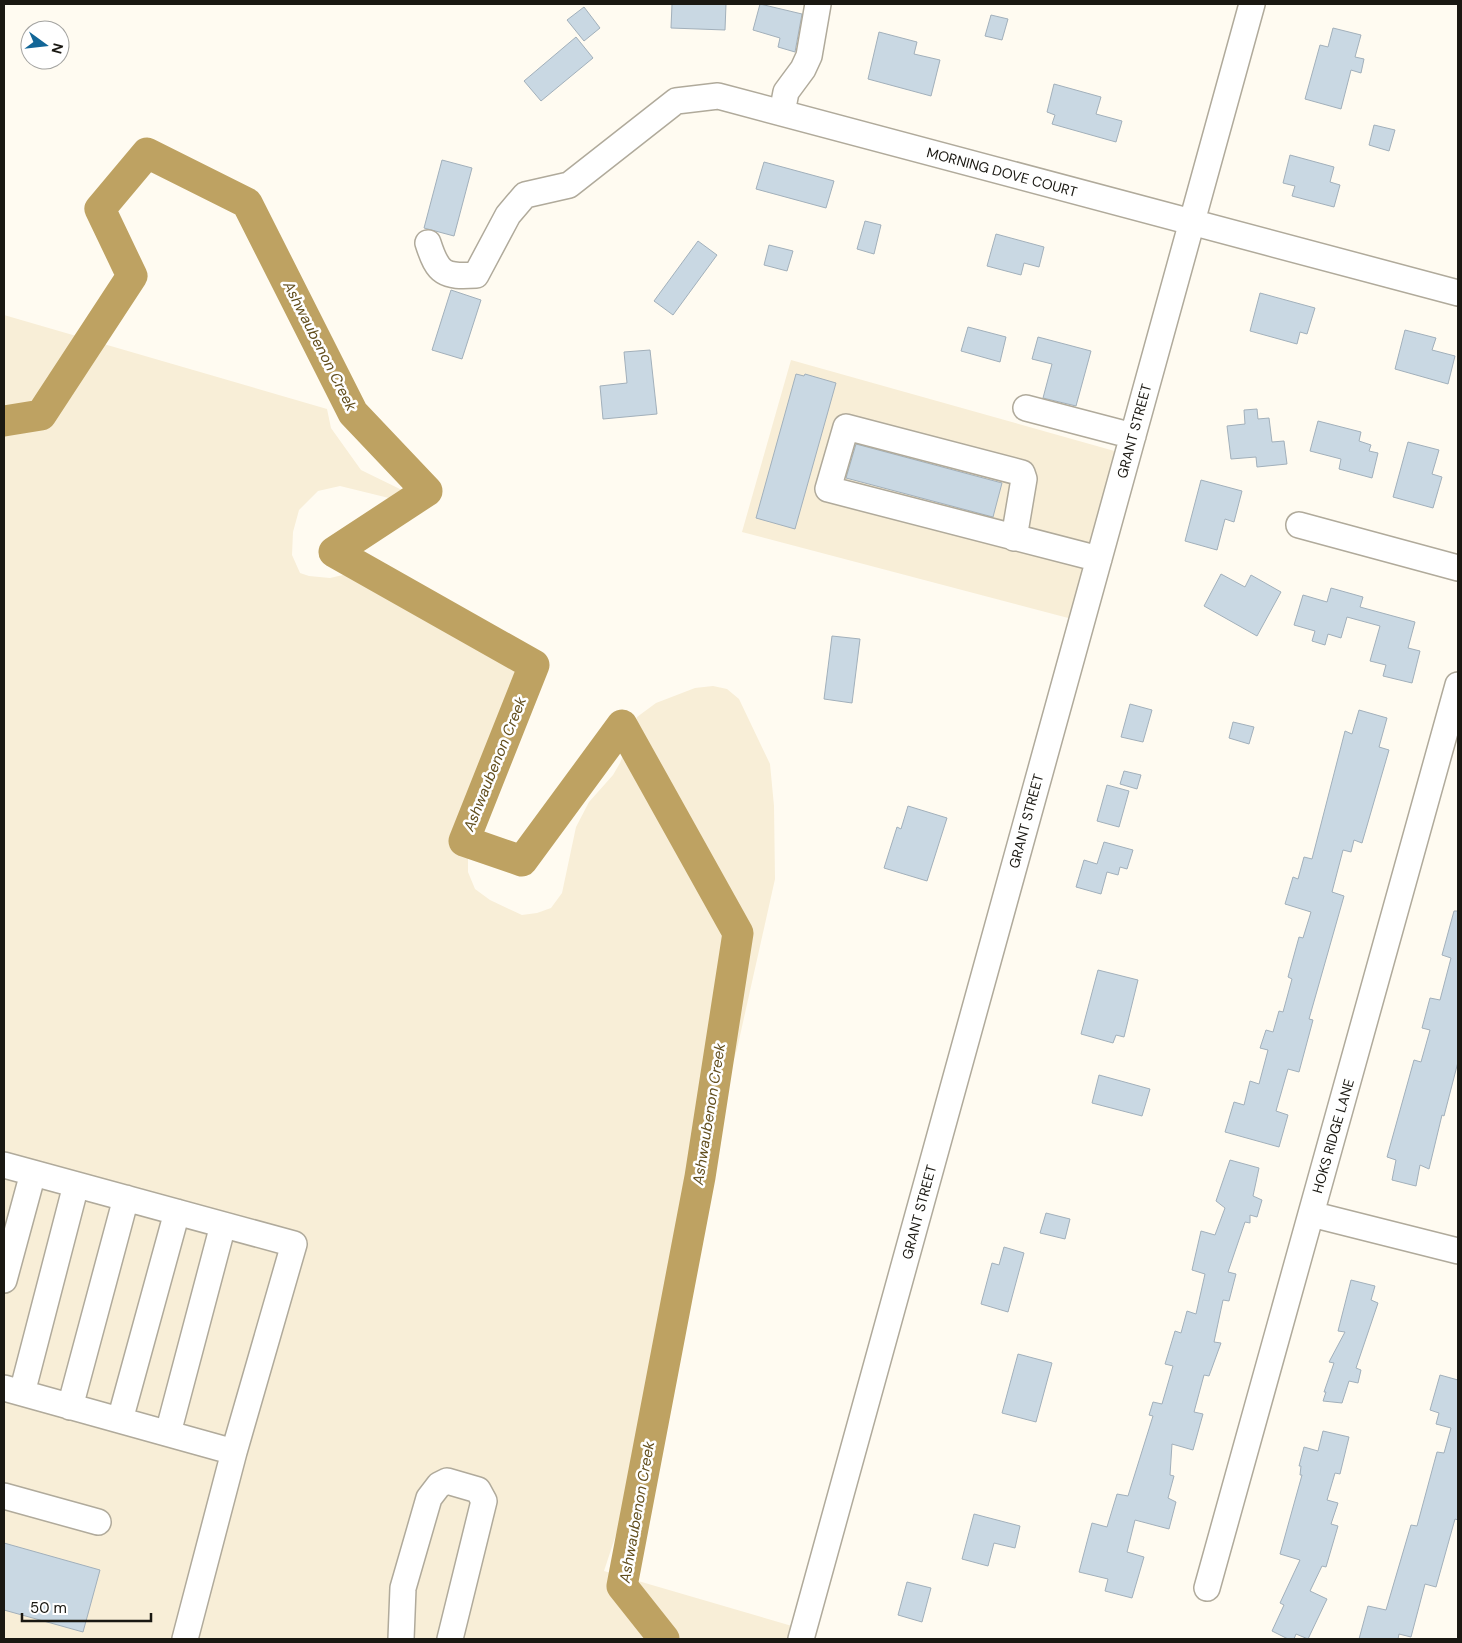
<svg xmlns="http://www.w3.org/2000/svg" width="1462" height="1643" font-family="'DM Sans',sans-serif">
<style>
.built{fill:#f8eed7}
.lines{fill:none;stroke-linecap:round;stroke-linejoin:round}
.river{stroke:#bea262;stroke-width:31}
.building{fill:#c9d8e3;stroke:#a2b0bb}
.minor-casing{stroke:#b0aa9b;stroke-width:28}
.minor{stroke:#fff;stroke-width:25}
.labels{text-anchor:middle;stroke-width:5;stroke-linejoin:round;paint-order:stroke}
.street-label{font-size:14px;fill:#1a1812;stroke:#fff}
.water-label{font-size:15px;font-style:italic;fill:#624e1d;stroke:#fff}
</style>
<rect width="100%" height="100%" fill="#fffbf1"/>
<!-- built -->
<path class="built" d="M4,315L327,409L331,428L361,470L404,491L402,496L393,499L340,486L318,491L299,510L293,532L292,555L300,573L309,576L330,578L343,575L375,582L522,664L526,670L528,680L503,727L478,792L468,851V872L475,889L490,900L522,915L537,913L551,908L562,893L576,827L589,802L613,775L620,763L637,717L656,703L695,688L713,686L727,689L739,699L770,764L774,806L775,879L737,1049L668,1284L625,1507L604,1571L792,1626L788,1639H4Z
M791,360L1118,452L1072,619L742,532Z"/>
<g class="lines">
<!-- river -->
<path class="river" d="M4,421L41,415L132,276L100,209L147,153L247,203L353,413L427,491L334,552L534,665L464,841L522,861L622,725L738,933L700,1177L622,1586L664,1639"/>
</g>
<!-- building -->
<path class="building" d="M672,4H726L725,30L671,28Z
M760,4L802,14L795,52L778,47L780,38L753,30Z
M584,7L600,28L584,41L567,20Z
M991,15L1008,19L1002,40L985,36Z
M1333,28L1361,35L1355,57L1364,59L1361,73L1351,70L1341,109L1305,99L1320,45L1328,47Z
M879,32L917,42L914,54L940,60L931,96L868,79Z
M576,37L593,58L541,101L524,81Z
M1054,84L1101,97L1096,114L1122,121L1116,142L1052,124L1055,115L1047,112Z
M1374,125L1395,130L1389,151L1369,145Z
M1290,155L1334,167L1330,182L1340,185L1334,207L1292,196L1295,186L1283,183Z
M442,160L472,168L454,236L424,228Z
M764,162L834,181L826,208L756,189Z
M865,221L881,225L874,254L857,249Z
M996,234L1044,247L1039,267L1024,263L1021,275L987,266Z
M698,241L717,255L673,315L654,301Z
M769,245L793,251L787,271L764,265Z
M451,290L481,300L462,359L432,350Z
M1260,293L1315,308L1307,334L1300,332L1297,344L1250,331Z
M968,327L1006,337L1000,362L961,351Z
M1405,330L1436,338L1432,350L1455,356L1448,384L1395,369Z
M1038,337L1091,351L1076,406L1043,398L1052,364L1032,359Z
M650,350L657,414L603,419L600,386L627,383L624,352Z
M796,374L804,376L805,374L836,383L795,529L756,518Z
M1257,409L1258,419L1269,418L1272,442L1284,441L1287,464L1257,467L1256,457L1231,459L1227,426L1245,424L1244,410Z
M1318,421L1361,432L1359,441L1371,445L1369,451L1378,453L1372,478L1339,469L1341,459L1310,451Z
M1408,442L1439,450L1432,474L1442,477L1433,508L1393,497Z
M856,444L1002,483L993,517L846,478Z
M1201,480L1242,491L1234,522L1225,519L1217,550L1185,541Z
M1221,574L1245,587L1251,575L1281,592L1257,636L1204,606Z
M1331,588L1363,597L1360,607L1415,622L1408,648L1420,651L1412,683L1383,676L1386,665L1370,661L1380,626L1347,617L1341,638L1328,634L1325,645L1312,641L1315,631L1294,625L1303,595L1327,602Z
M832,636L860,639L852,703L824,699Z
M1130,704L1152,710L1143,742L1121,737Z
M1359,710L1387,718L1379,747L1389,750L1362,843L1354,840L1351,852L1343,850L1332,892L1344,896L1309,1019L1313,1020L1299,1072L1288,1069L1276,1111L1288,1115L1279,1147L1225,1132L1234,1102L1244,1105L1250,1081L1259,1084L1268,1050L1260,1048L1266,1030L1273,1032L1279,1011L1283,1012L1292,979L1288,977L1299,937L1303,938L1311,912L1285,904L1293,877L1298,879L1304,857L1312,859L1345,731L1352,734Z
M1233,722L1254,727L1249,744L1229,738Z
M1124,771L1141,775L1137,789L1120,784Z
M1107,785L1129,791L1119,827L1097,821Z
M908,806L947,818L927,881L884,868L897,827L901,829Z
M1104,842L1133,850L1127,869L1120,867L1118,875L1107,872L1101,894L1076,887L1084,860L1097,864Z
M1454,911H1458V1062L1444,1116L1442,1115L1429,1169L1420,1165L1416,1186L1392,1180L1396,1160L1387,1157L1414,1060L1421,1062L1430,1030L1422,1028L1430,998L1440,1000L1451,958L1442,955Z
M1098,970L1138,980L1124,1037L1116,1035L1113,1043L1081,1034Z
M1099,1075L1150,1089L1142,1116L1092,1103Z
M1230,1160L1259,1168L1253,1196L1262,1200L1257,1217L1250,1215V1223L1245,1222L1228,1272L1236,1274L1229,1301L1223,1300L1214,1342L1221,1343L1209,1376L1204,1375L1194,1412L1203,1414L1193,1450L1172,1444L1170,1475L1174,1476L1168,1498L1176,1502L1169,1529L1135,1520L1127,1552L1144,1557L1132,1598L1105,1591L1108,1579L1079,1572L1092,1523L1107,1527L1117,1494L1128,1496L1153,1416L1149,1415L1153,1402L1162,1404L1173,1366L1165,1364L1175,1331L1181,1333L1187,1311L1196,1314L1205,1274L1192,1270L1201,1231L1215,1235L1225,1208L1216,1201Z
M1046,1213L1070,1219L1065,1239L1040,1233Z
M1004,1247L1024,1253L1008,1312L981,1304L992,1263L999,1265Z
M1351,1280L1375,1286L1371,1300L1378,1303L1356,1368L1361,1370L1358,1383L1349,1381L1342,1403L1323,1401L1326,1392H1324L1334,1363L1329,1362L1345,1332L1338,1331Z
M1018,1354L1052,1363L1036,1422L1002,1413Z
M1440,1375L1458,1380V1520L1455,1519L1436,1587L1425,1584L1411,1637L1399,1634L1398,1639H1359L1368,1606L1386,1610L1411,1525L1417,1526L1437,1452L1444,1453L1451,1428L1436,1424L1439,1413L1430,1410Z
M1323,1431L1349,1437L1340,1474L1335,1473L1327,1500L1338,1503L1331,1524L1338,1526L1326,1567L1322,1566L1310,1591L1327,1599L1308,1639L1296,1634L1294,1639H1288L1272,1631L1284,1605L1280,1603L1300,1560L1280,1554L1302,1475H1300L1301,1466H1299L1304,1447L1318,1451Z
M974,1514L1020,1526L1015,1548L994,1543L988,1566L962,1559Z
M4,1543L100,1570L83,1632L4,1610Z
M907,1582L931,1588L922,1622L898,1615Z"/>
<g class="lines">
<!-- minor casing -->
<g class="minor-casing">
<path id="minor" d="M782,113L786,92L803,69L809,56L818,4
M428,243C438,274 444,277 476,275L508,215L525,195L569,185L676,101L718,96L1458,293
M1026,408L1133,436
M1299,525L1458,568
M1014,538L1024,479L1022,473L846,427L828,489L1099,559
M4,1165L294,1244L234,1452L185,1639
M1311,1214L1458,1251
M4,1280L33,1173
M4,1388L234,1452
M22,1393L76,1185
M70,1407L126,1198
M120,1420L177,1212
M168,1433L223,1225
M4,1496L98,1522
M1207,1588L1458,685
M401,1639L403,1588L429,1498L439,1485L447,1481L478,1490L484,1501L450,1639
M801,1639L1252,4"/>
</g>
<!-- minor -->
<use href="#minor" class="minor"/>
</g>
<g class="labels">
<!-- street labels -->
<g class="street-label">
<text transform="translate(1002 172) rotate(15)" y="5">MORNING DOVE COURT</text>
<text transform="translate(1134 431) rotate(-75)" y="5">GRANT STREET</text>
<text transform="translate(1026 821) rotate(-75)" y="5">GRANT STREET</text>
<text transform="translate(1333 1136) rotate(-74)" y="5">HOKS RIDGE LANE</text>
<text transform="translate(919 1212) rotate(-75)" y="5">GRANT STREET</text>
</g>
<!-- water labels -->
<g class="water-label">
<text transform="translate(320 346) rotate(63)" y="5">Ashwaubenon Creek</text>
<text transform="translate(495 764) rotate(-68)" y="5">Ashwaubenon Creek</text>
<text transform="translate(709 1114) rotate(-81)" y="5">Ashwaubenon Creek</text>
<text transform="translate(637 1512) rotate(-80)" y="5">Ashwaubenon Creek</text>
</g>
</g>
<!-- border -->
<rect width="1462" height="1643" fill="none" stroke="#1a1812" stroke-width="10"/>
<!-- north arrow -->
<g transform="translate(45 45) rotate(105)"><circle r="24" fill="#ffffff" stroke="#a3a3a0"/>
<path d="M0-4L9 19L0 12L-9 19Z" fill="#126697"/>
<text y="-8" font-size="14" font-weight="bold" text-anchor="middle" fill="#1a1812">N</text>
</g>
<!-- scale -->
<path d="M22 1613v8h129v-8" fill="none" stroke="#1a1812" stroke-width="2.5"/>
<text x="30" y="1613" font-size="15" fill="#1a1812" stroke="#ffffff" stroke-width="4" paint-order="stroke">50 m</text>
</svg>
